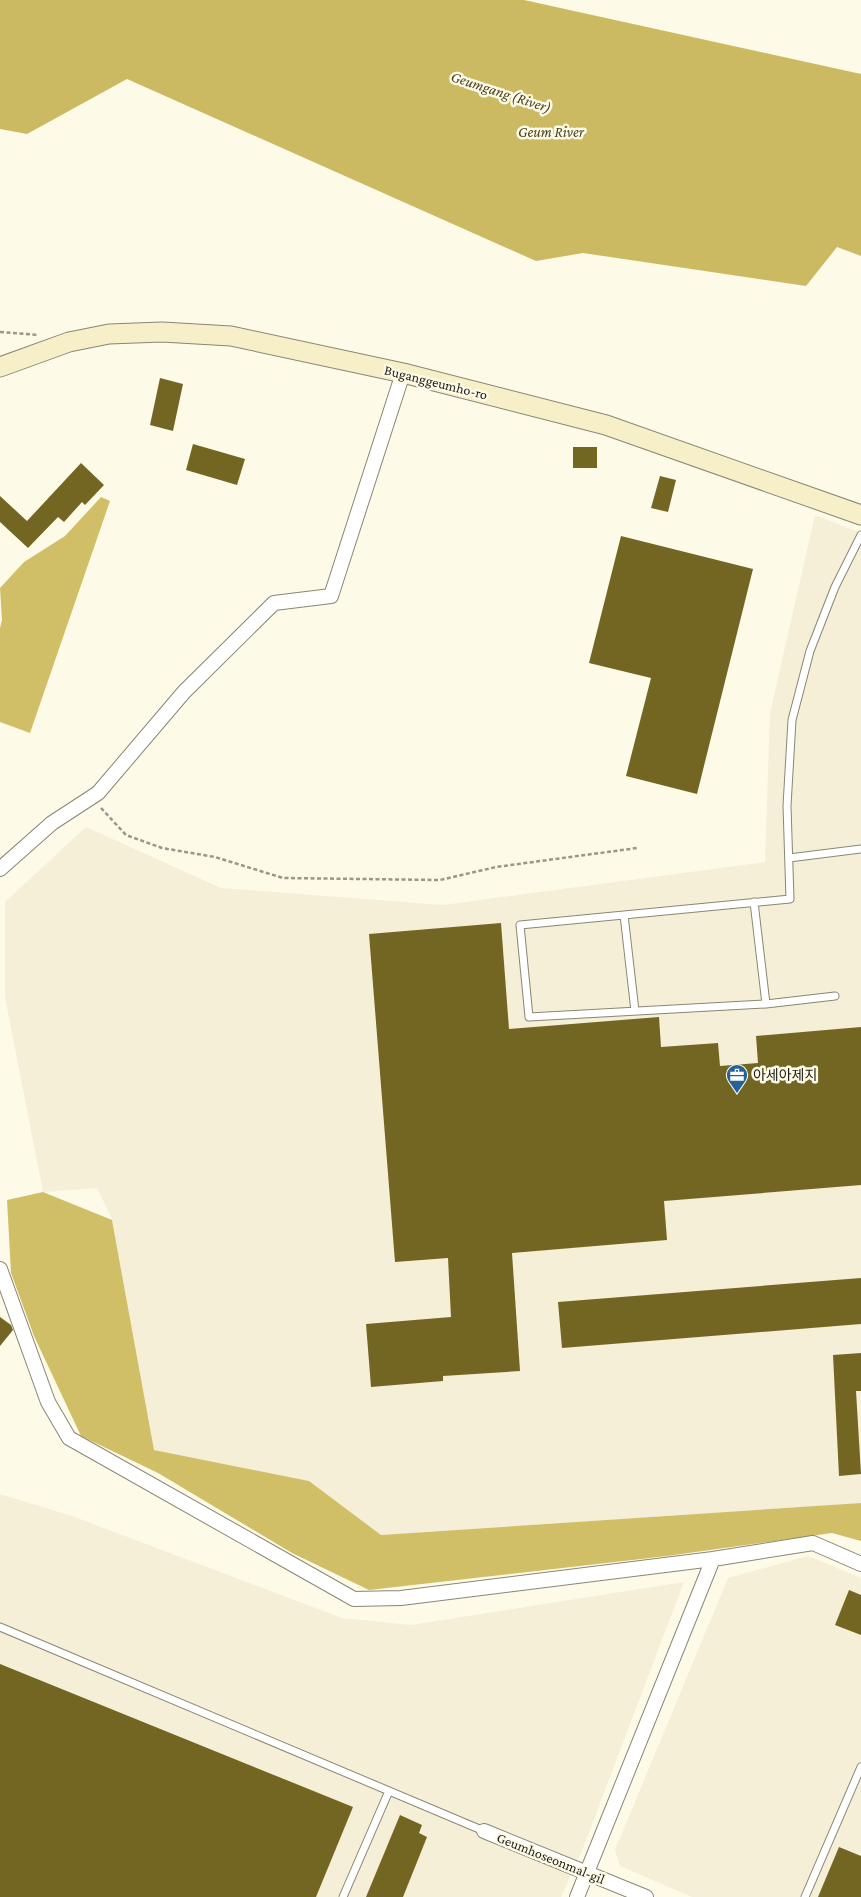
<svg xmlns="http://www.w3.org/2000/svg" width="861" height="1897" font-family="'Crimson Pro','Noto Sans KR',serif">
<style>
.built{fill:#f4efd6}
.forest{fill:#d1bf68}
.water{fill:#ccba63}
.building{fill:#736622}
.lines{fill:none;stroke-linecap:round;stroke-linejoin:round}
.lane-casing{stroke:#898676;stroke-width:9}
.street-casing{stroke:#898676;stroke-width:16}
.secondary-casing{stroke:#898676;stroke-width:21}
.path{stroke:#9a978a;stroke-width:2.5;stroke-dasharray:4 2.5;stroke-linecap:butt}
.lane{stroke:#fff;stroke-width:7}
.street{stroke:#fff;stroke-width:14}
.secondary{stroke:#f7efc7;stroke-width:19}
.labels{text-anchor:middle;stroke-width:5;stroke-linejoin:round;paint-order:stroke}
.street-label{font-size:14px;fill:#1d1c15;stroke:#fdfae8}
.poi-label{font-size:14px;fill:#1d1c15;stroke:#fdfae8;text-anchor:start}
.water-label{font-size:15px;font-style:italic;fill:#4a431d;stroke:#fdfae8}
</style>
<rect width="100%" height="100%" fill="#fdfae8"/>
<!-- built -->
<path class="built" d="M815,515L861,533V1503L381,1535L309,1481L154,1450L112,1219L97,1188L43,1192L5,997V902L86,827L221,888L443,905L765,862L770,713Z
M0,1494L72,1516L342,1618L411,1625L684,1582L583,1848L561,1897H0Z
M808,1556L861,1578V1897H692L620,1866L615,1850L728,1578Z"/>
<!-- forest -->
<path class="forest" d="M101,497L110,501L30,733L0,722V628L2,620L0,588L24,562L65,536Z
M43,1192L112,1220L154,1450L309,1481L381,1535L861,1503V1541L832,1533L667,1556L369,1590L292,1553L158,1473L81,1436L34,1336L11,1273L7,1200Z"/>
<!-- water -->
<path class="water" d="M0,0H524L861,74V256L837,247L806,286L583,253L536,261L127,79L27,134L0,129Z"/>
<!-- building -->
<path class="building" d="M160,378L183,384L173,431L150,425Z
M193,444L245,459L237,485L186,470Z
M573,447H597V468H573Z
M81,463L104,485L85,505L82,502L64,522L58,517L28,548L0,522V496L27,521Z
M660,476L676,480L668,512L651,508Z
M621,536L753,569L697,794L626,776L651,678L589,663Z
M501,923L509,1029L659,1017L661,1047L718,1043L720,1066L758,1063L756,1036L861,1027V1185L664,1201L667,1240L512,1253L520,1371L443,1376V1381L371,1387L366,1324L451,1317L448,1258L395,1262L369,934Z
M861,1278V1324L562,1348L558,1302Z
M0,1317L11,1325L13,1330L0,1346Z
M861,1353V1391H856L861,1474L839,1476L833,1355Z
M849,1590L861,1595V1635L835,1625Z
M0,1664L353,1807L316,1897H0Z
M400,1815L422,1825L419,1833L427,1837L403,1897H366Z
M839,1847L861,1856V1897H818Z"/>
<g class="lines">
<!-- lane casing -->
<g class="lane-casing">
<path id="lane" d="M789,858L861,849
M754,902L766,1004L835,996
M624,915L635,1011
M766,1004L529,1017L520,925L790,899L787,806L792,720L810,651L835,587L861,535
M0,1627L484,1831
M343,1897L389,1791
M805,1897L861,1767"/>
</g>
<!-- street casing -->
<g class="street-casing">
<path id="street" d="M0,869L52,823L98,793L184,692L274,603L331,596L403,373
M0,1269L48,1402L69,1438L354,1599L401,1598L713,1559
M484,1831L646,1897
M577,1897L713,1559L813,1543L861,1564"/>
</g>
<!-- secondary casing -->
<g class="secondary-casing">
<path id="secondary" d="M0,367L69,342L109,334L162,332L231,336L403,373L606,425L861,515"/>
</g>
<!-- path -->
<path class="path" d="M0,332L38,335
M101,808L126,835L162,848L215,857L283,878L440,880L496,867L637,848"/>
<!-- lane -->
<use href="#lane" class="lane"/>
<!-- street -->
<use href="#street" class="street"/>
<!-- secondary -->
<use href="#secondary" class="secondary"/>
</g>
<!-- icons -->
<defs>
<g id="office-pin" transform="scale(1.125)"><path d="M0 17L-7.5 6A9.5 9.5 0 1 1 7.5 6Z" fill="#246399" stroke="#fdfae8"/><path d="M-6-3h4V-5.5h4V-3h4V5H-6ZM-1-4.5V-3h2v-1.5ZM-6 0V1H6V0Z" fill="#fff"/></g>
</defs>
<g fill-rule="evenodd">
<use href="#office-pin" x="737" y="1075"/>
</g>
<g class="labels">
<!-- street labels -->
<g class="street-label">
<text transform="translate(436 382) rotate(14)" y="5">Buganggeumho-ro</text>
<text transform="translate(551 1858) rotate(22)" y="5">Geumhoseonmal-gil</text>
</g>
<!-- poi labels -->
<g class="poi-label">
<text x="753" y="1080">아세아제지</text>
</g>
<!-- water labels -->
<g class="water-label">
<text transform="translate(501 92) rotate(18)" y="5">Geumgang (River)</text>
<text x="551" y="137">Geum River</text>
</g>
</g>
</svg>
